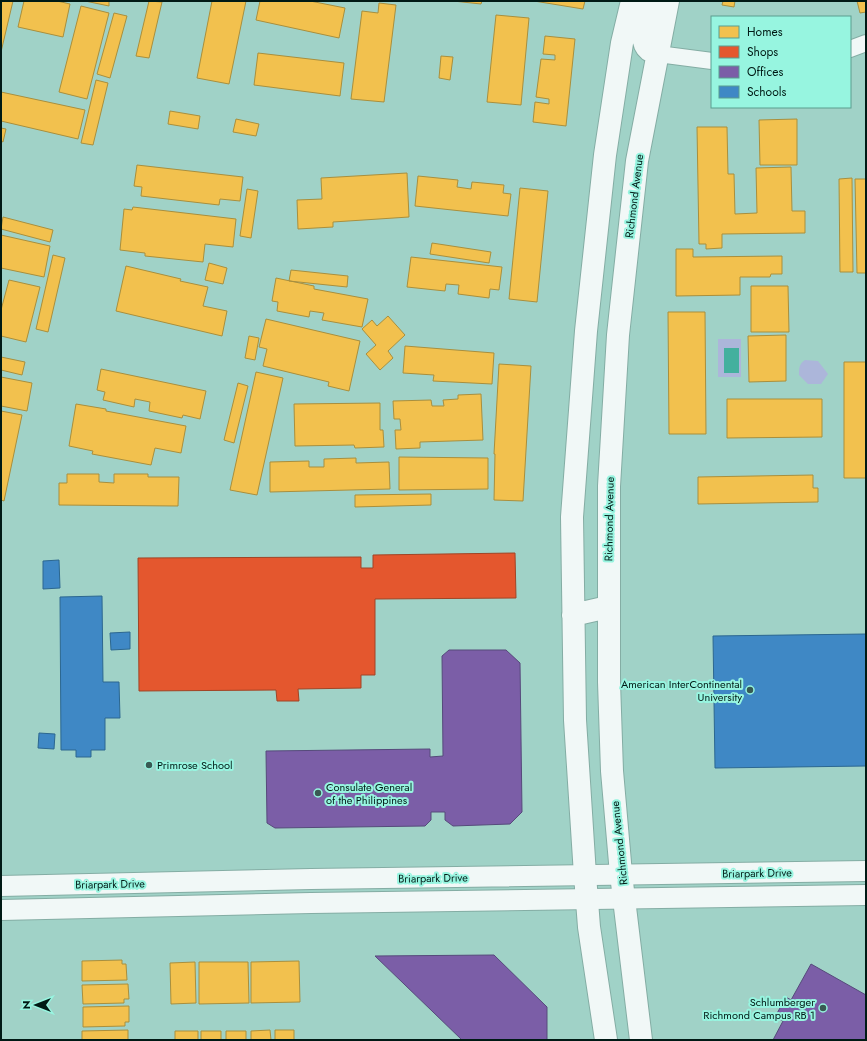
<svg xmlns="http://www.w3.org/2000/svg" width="867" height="1041" font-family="Jost,sans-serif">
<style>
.green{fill:#acb6da}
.water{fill:#43b09e}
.homes{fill:#f2c14e;stroke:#a98f3d}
.shops{fill:#e4572e;stroke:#a04526}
.offices{fill:#7b5ea7;stroke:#564a7b}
.schools{fill:#3f88c5;stroke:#2c6790}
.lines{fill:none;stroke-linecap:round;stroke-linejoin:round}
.minor-casing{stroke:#84ada4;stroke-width:18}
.tertiary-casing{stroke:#84ada4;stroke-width:22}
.secondary-casing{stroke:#84ada4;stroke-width:24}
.minor{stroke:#f1f8f7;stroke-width:16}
.tertiary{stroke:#f1f8f7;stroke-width:20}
.secondary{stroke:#f1f8f7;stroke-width:22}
.poi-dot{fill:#385a53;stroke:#97f5e0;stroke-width:1.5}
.labels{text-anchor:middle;stroke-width:4;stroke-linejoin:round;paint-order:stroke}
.street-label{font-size:11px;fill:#001a15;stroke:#97f5e0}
.poi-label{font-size:11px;fill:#001a15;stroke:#97f5e0;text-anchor:end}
</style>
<rect width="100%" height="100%" fill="#a0d2c7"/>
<!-- green -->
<path class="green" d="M718,339H741V377H718Z
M805,360L818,361L828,374L821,384H808L799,375C799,368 799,364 805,360Z"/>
<!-- water -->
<path class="water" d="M724,348H739V373H724Z"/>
<!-- homes -->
<path class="homes" d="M1,1H13L1,52Z
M24,1H57L70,4L63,37L18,27Z
M85,1H109V6Z
M149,1L162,2L149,58L136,56Z
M212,1H246L229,84L197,78Z
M260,1H310L345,8L339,38L256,20Z
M453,1H482L481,4Z
M534,1H585L583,9Z
M723,1H735L734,7L722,5Z
M857,1H866V12L860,13Z
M379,3L396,5L384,102L351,99L362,11L378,13Z
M81,6L109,13L87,99L59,92Z
M114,13L127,16L110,78L97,74Z
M496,15L529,18L521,105L487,102Z
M545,36L575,39L566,126L533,122L535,102L549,104V99L536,97L541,59L555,60V55L543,54Z
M258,53L344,63L340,96L254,85Z
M441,56L453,57L450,80L439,78Z
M96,80L108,83L93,145L81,143Z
M1,92L85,110L78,139L1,121Z
M170,111L200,116L198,129L168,124Z
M236,119L259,124L256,136L233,132Z
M797,119V165H760L759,120Z
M697,127H727L728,174H734L735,214L757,213L756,168L791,167L792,211H805V233L722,234V248L706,249V244H699Z
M1,128L6,129L3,142L1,141Z
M137,165L243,177L240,201L220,199L219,205L141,196L142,187L134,186Z
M407,173L409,217L333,222V227L298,229L297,200L322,199L321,178Z
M418,176L458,180L457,187L471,189L472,182L504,185L503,193L511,194L508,216L415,206Z
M852,178L853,272H840L839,179Z
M855,179H866V273H857Z
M520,188L548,191L537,302L509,299Z
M247,189L258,191L251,238L240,236Z
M133,207L236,219L233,247L205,244L203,262L145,256V253L120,250L124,209L132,210Z
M3,217L53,230L50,242L1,229Z
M1,235L50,246L44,277L1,268Z
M432,243L491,252L489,263L430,254Z
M676,249H693V257L782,256V274H771L770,277H740V295L676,296Z
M53,255L65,258L48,332L36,329Z
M411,257L502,267L499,290L490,289L489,298L458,294L459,285L446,284L445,291L407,287Z
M209,263L227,268L223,284L205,280Z
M126,266L181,279L180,281L208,287L203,306L227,311L222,336L116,311Z
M291,270L348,276L347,287L289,281Z
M276,278L314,286V289L368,299L362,327L322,320L324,313L310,311L309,317L277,311L278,302L272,301Z
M9,280L40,287L26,342L1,336V310Z
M751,286H788L789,332H751Z
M668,312H705L706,434H669Z
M388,316L405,335L388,351L393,358L380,370L366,354L376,345L362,329L372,320L377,326Z
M266,319L360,341L349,391L328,386L329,382L263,366L267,349L259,347Z
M786,335V381L749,382L748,336Z
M249,336L259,338L255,360L245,358Z
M405,346L494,353L492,384L433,381L434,375L403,373Z
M1,357L25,362L22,375L1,370Z
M844,362H866V478H844Z
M499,364L531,366L523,501L494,500L495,454H494Z
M101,369L206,391L200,419L183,415L182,418L149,411L150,402L135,399L134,407L103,400L105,392L97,390Z
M256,372L283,378L257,495L230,490Z
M1,377L32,383L27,411L1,406Z
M238,383L248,386L234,443L224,440Z
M481,394L483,440L420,442V448L396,449L395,430H401L400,419H394L393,401L431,400L432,406H444L443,400L458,399V395Z
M727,399H822V437L727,438Z
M380,403V430H383L384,447L355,448L354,445L295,446L294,404Z
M76,404L106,409V411L186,426L181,453L155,448L151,465L92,454L93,451L69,446Z
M1,411L22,415L4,501L1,500Z
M399,457L488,458V489L399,490Z
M356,458V463L389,462L390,489L270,492V462L309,461V467H324V459Z
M67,474H99V482L114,483V474H148V477H179L178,506L59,505V483H67Z
M813,475V488H818V502L698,504V477Z
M431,494V505L355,507V495Z
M122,960V964H126L127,980L82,981V961Z
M299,961L300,1002L251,1003V962Z
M195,962L196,1003L171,1004L170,963Z
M199,962H248L249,1003L199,1004Z
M128,984L129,999H124V1003L83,1004L82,985Z
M129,1006V1022H125V1026L83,1027V1007Z
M128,1030V1040H82V1031Z
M270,1030L271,1040H251V1031Z
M275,1030H294V1040H275Z
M175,1031H198V1040H175Z
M201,1031H221V1040H201Z
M226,1031H246V1040H226Z"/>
<!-- shops -->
<path class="shops" d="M515,553L516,598L375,599V675H361V688L298,689L299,701H277L276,690L139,691L138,558L361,557V568H373V555Z"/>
<!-- offices -->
<path class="offices" d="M449,650H506L520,663L522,812L510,824L453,826L445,820V812H431V820L425,826L275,828L267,823L266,751L430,749V757L443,756L442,656Z
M494,955L547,1007V1040H462L375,956Z
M811,964L866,995V1040H773L783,1021L775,1017L786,997L791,1000Z"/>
<!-- schools -->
<path class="schools" d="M59,560L60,588L43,589V561Z
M102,596L103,682H119L120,718H105V750H91V757H76V750H61L60,597Z
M130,632V649L111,650L110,633Z
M866,634V766L715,768L713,636Z
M39,733L55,734L54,749L38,748Z"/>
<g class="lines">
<!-- minor casing -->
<g class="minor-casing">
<path id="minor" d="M850,49L866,43
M658,54L712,61"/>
</g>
<!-- tertiary casing -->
<g class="tertiary-casing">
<path id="tertiary" d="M1,886L311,879L866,871
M1,910L311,903L866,895"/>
</g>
<!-- secondary casing -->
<g class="secondary-casing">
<path id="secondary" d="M649,1C647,13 637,41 649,50C651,51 655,52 658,54
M573,615L608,607
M606,1040L589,927L585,875L575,720L572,517L586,331L605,155L622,43L632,1
M641,1040L621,874L612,771L609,682V486L618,335L637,161L668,1"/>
</g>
<!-- minor -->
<use href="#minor" class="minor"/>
<!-- tertiary -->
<use href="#tertiary" class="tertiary"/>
<!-- secondary -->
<use href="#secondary" class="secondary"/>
</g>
<!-- markers -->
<g class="poi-dot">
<circle cx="750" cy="690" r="4"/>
<circle cx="149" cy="765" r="4"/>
<circle cx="318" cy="793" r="4"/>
<circle cx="823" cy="1008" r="4"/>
</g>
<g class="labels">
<!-- street labels -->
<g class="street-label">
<text transform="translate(634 196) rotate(-83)" y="4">Richmond Avenue</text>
<text transform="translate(609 519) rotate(-89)" y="4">Richmond Avenue</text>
<text transform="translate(619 843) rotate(-96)" y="4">Richmond Avenue</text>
<text transform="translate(757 873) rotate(-1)" y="4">Briarpark Drive</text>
<text transform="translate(433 878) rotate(-1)" y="4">Briarpark Drive</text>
<text transform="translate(110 884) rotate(-1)" y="4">Briarpark Drive</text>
</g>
<!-- poi labels -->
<g class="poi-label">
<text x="742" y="688">American InterContinental<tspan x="742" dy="13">University</tspan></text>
<text x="157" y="769" text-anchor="start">Primrose School</text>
<text x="326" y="791" text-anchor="start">Consulate General<tspan x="326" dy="13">of the Philippines</tspan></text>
<text x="815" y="1006">Schlumberger<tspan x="815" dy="13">Richmond Campus RB 1</tspan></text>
</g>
</g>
<!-- border -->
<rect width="867" height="1041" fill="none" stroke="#001a15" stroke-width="4"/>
<!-- legend -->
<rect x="711" y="16" width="140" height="92" fill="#97f5e0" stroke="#5b9d8f"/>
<rect x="719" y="26" width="20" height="12" fill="#f2c14e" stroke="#5b9d8f"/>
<text x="747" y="36" font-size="12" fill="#001a15">Homes</text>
<rect x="719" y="46" width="20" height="12" fill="#e4572e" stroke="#5b9d8f"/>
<text x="747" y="56" font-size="12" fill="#001a15">Shops</text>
<rect x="719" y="66" width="20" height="12" fill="#7b5ea7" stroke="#5b9d8f"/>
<text x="747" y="76" font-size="12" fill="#001a15">Offices</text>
<rect x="719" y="86" width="20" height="12" fill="#3f88c5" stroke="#5b9d8f"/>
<text x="747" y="96" font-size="12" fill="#001a15">Schools</text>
<!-- north arrow -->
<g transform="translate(36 1005) rotate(270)" stroke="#97f5e0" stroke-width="3" paint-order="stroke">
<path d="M0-3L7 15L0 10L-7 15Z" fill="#001a15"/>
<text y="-6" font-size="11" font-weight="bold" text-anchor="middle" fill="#001a15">N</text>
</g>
</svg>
